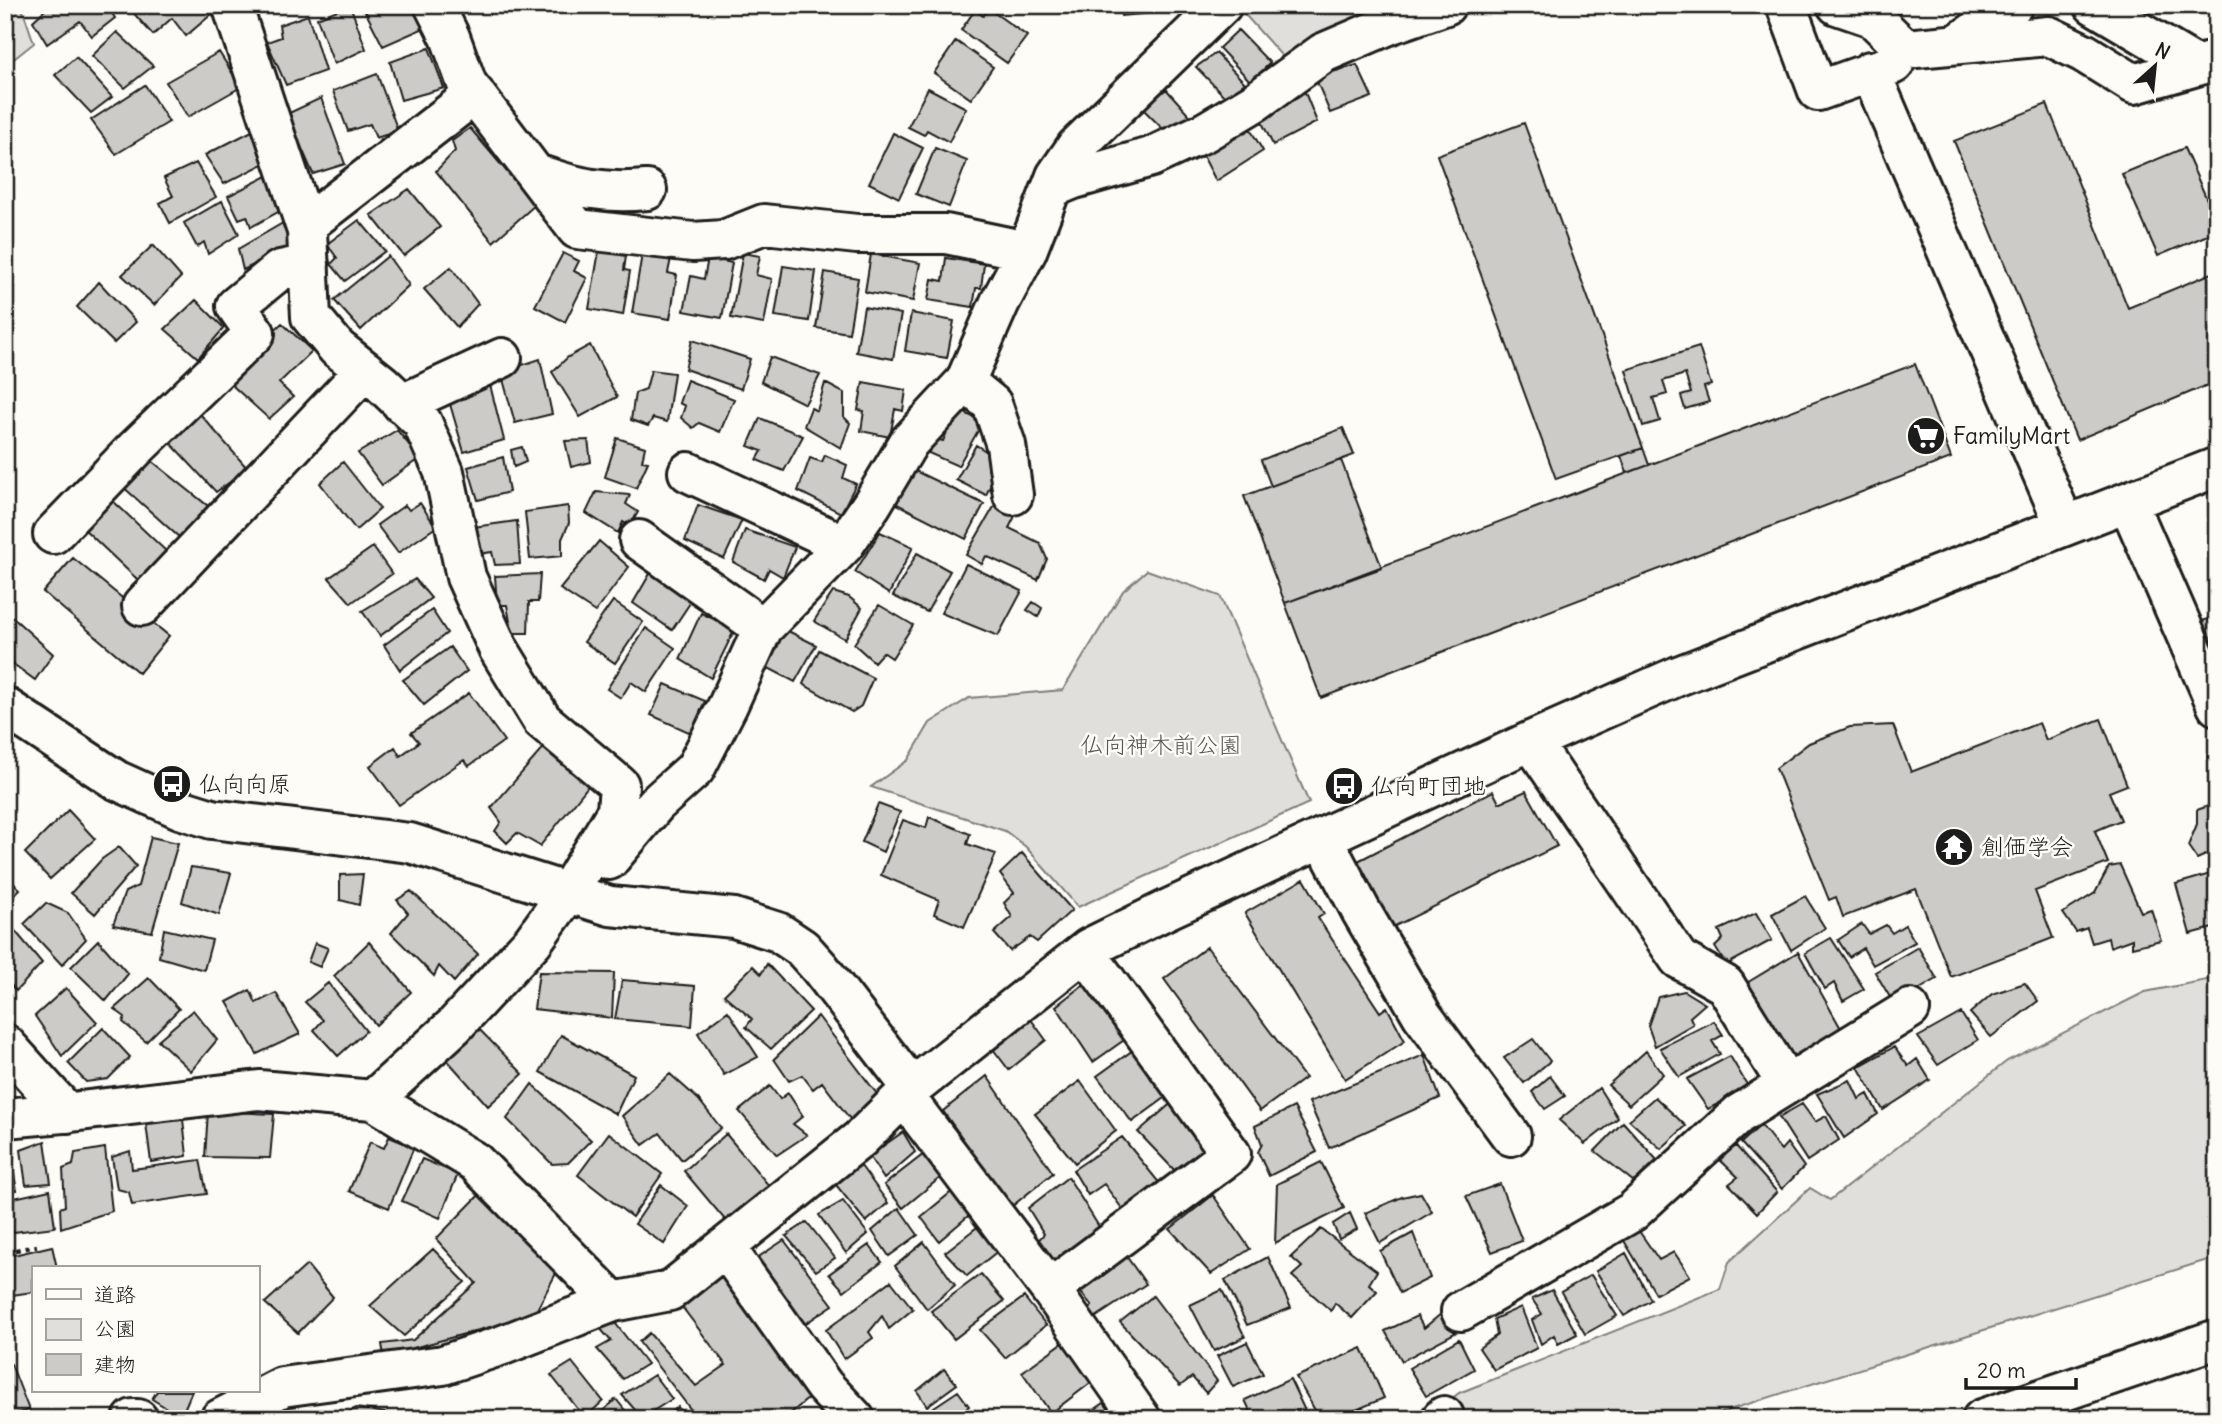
<svg xmlns="http://www.w3.org/2000/svg" width="2222" height="1424" font-family="Delius,'Klee One',sans-serif">
<style>
.green{fill:#e0dfdb;stroke:#7e7e7c;stroke-width:2}
.building{fill:#cccbc8;stroke:#1c1c1c;stroke-width:2}
.lines{fill:none;stroke-linecap:round;stroke-linejoin:round}
.minor-casing{stroke:#1c1c1c;stroke-width:44}
.highway-casing{stroke:#1c1c1c;stroke-width:44}
.path{stroke:#1c1c1c;stroke-width:4.5;stroke-dasharray:5 5;stroke-linecap:butt}
.minor{stroke:#fdfcf7;stroke-width:38}
.highway{stroke:#fdfcf7;stroke-width:38}
.labels{text-anchor:middle;stroke-width:5;stroke-linejoin:round;paint-order:stroke}
.poi-label{font-size:23px;fill:#1c1c1c;stroke:#fdfcf7;text-anchor:start}
.park-label{font-size:23px;fill:#575655;stroke:#fdfcf7}
</style>
<rect width="100%" height="100%" fill="#fdfcf7"/>
<filter id="ink" filterUnits="userSpaceOnUse"><feTurbulence type="fractalNoise" baseFrequency=".0143" numOctaves="2"/><feDisplacementMap in="SourceGraphic" scale="14" xChannelSelector="R" yChannelSelector="G"/><feConvolveMatrix kernelMatrix="1 2 1 2 8 2 1 2 1" color-interpolation-filters="sRGB"/></filter>
<g filter="url(#ink)">
<!-- green -->
<path class="green" d="M5,5H21L34,43L5,66Z
M1240,5H1400L1288,63L1239,8Z
M1147,570L1220,596L1309,803L1078,907L1026,847L1005,831L871,787L908,760L930,723L969,698L1063,690L1123,591Z
M2217,978V1257L1700,1419H1454L1447,1402L1459,1393L1720,1289L1729,1262L1810,1188L1830,1200L2007,1061L2145,992Z"/>
<!-- building -->
<path class="building" d="M50,5H107L115,18L92,36L80,21L47,44L33,21Z
M133,5H209L214,12L186,36L172,18L153,35L129,8Z
M350,5L366,49L334,64L317,18Z
M373,5H413L424,28L383,46L364,9Z
M1109,5H1161L1162,12L1121,16L1120,7L1109,8Z
M989,9L1027,36L1007,63L961,30L975,10L983,16Z
M308,15L325,71L286,85L267,42L281,37L279,25Z
M1238,30L1270,63L1251,82L1219,48Z
M117,32L153,66L125,88L92,56Z
M956,41L993,67L971,99L934,73Z
M429,48L444,88L401,100L390,62Z
M219,52L241,87L188,117L166,82Z
M1216,53L1245,83L1226,98L1196,67Z
M76,57L112,97L91,113L55,75Z
M1357,65L1372,97L1330,113L1315,77Z
M377,74L398,131L376,138L370,124L348,131L333,91Z
M145,85L169,122L116,154L91,120Z
M928,88L966,108L949,142L927,130L924,135L908,127Z
M1166,89L1194,120L1169,135L1143,109Z
M1304,90L1317,122L1273,145L1255,108Z
M321,98L345,164L313,174L287,114Z
M2047,104L2128,308L2217,271V381L2077,440L1954,141Z
M1246,122L1263,151L1216,181L1199,148Z
M1524,123L1643,448L1556,479L1437,155Z
M470,128L535,205L493,242L436,171L455,151L452,141Z
M254,130L267,162L224,184L205,155Z
M893,133L923,148L899,198L869,183Z
M935,148L967,161L949,207L916,194Z
M2184,148L2217,222V231L2158,256L2122,174Z
M196,163L216,197L170,223L160,203L173,196L164,178Z
M267,176L285,208L251,227L247,216L239,219L228,196Z
M409,189L440,227L404,256L371,215Z
M222,201L239,234L208,254L204,242L197,247L184,223Z
M288,220L295,245L243,270L238,249Z
M359,220L385,251L345,281L331,264L337,258L327,244Z
M153,245L181,277L154,305L122,275Z
M599,251L626,256L624,270L630,271L623,315L589,309Z
M563,253L579,261L574,271L587,278L565,322L535,306Z
M743,253L760,256L756,275L772,279L764,324L731,318Z
M642,254L671,258L668,273L677,275L670,319L632,313Z
M871,254L920,263L913,301L865,292Z
M388,256L409,285L361,330L334,300Z
M708,258L732,263L722,318L684,311L691,276L704,279Z
M946,258L984,264L981,288H976L973,307L928,300L932,279L943,281Z
M783,266L816,271L809,321L775,316Z
M451,267L478,304L457,327L424,289Z
M825,272L858,278L849,333L816,328Z
M99,282L136,322L114,343L77,307Z
M196,300L224,328L198,358L165,329Z
M864,307L901,314L893,359L856,352Z
M911,313L954,321L947,358L905,351Z
M282,323L312,351L279,383L293,397L269,419L223,377Z
M692,340L750,359L741,389L685,369Z
M590,345L617,397L580,417L552,372L568,357Z
M1699,347L1711,385L1704,387L1709,402L1685,409L1681,396L1691,393L1685,374L1663,381L1667,394L1653,398L1660,421L1643,426L1626,370Z
M770,357L820,375L805,404L761,382Z
M540,359L552,414L515,423L501,372Z
M1915,364L1951,458L1321,698L1285,603Z
M651,370L674,373L667,422L653,418L648,426L631,420L635,393L646,389Z
M687,380L734,399L720,432L699,423L693,428L681,418L685,406L679,403Z
M489,381L504,440L464,452L447,394Z
M863,382L906,390L903,411L895,409L890,437L861,431L864,411L858,410Z
M825,383L844,393V417L850,423L841,448L804,426L811,408L817,411Z
M194,407L248,469L216,492L165,437Z
M957,409L983,422L958,466L924,451L929,437L943,441Z
M760,418L803,436L784,471L757,460L762,451L748,446Z
M1343,428L1354,455L1271,486L1261,460Z
M397,430L420,458L382,485L358,453Z
M617,438L645,447L642,461L648,462L636,488L605,477Z
M588,440L591,462L571,467L565,441Z
M976,445L1002,461L986,495L956,480Z
M522,447L526,462L514,467L511,450Z
M1643,448L1649,465L1627,473L1621,456Z
M825,455L847,465L843,478L856,484L841,513L798,491L810,458L822,462Z
M147,457L208,506L180,538L121,485Z
M503,457L509,492L478,500L468,467Z
M1341,460L1382,568L1285,603L1244,496Z
M343,462L380,509L356,530L320,483Z
M911,469L984,504L966,539L893,502Z
M596,492L630,495L626,504L638,512L630,526L623,522L618,533L586,513Z
M111,499L167,552L140,582L82,527Z
M998,500L1017,512L1009,528L1040,543L1047,559L1038,580L986,556L982,564L966,555Z
M420,503L436,527L398,553L377,525L405,505L409,510Z
M698,505L742,520L724,559L685,541Z
M568,506L569,523L562,539V556L530,559L525,512Z
M517,521L520,564L495,565L492,552L473,555L466,528Z
M745,530L795,547L783,577L769,569L764,579L733,562Z
M880,532L913,547L889,594L855,572Z
M599,541L629,567L595,612L560,589Z
M373,547L392,574L351,603L329,578Z
M917,553L950,571L927,612L893,596Z
M73,558L169,636L139,673L43,592Z
M966,564L1022,591L998,636L941,613Z
M651,572L692,600L672,630L633,603Z
M540,574L538,602H529L528,633H512L507,605H497L495,576Z
M415,579L431,598L380,636L362,611Z
M833,592L849,597L862,608L845,639L814,621Z
M613,601L643,622L615,663L584,642Z
M1033,602L1042,608L1038,617L1027,610Z
M879,605L913,625L892,658L883,652L874,662L854,644Z
M432,610L447,633L400,670L384,645Z
M701,613L735,629L711,678L680,659Z
M10,615L53,654L35,680L5,658V620Z
M2217,615V665L2198,623Z
M776,625L816,645L795,682L757,662Z
M646,628L675,648L646,692L631,682L621,698L607,689Z
M450,647L467,671L424,705L403,680Z
M819,650L873,678L861,706L852,712L803,684Z
M665,684L705,701L691,733L651,715Z
M469,693L504,741L469,766L464,760L399,805L370,766L395,747L400,756L419,742L411,733Z
M2101,719L2127,785L2109,792L2121,820L2095,831L2108,863L2035,891L2053,938L1951,977L1916,889L1843,917L1836,897L1829,900L1776,768L1809,743L1850,727L1893,725L1911,772L2039,723L2046,740Z
M545,746L588,786L540,846L517,833L507,843L495,831L501,822L491,808Z
M1493,791L1499,803L1526,791L1557,846L1391,928L1356,862Z
M2217,803V850L2197,859L2188,846L2197,824V810Z
M878,804L900,812L883,852L862,842Z
M68,810L95,839L50,879L25,853Z
M929,817L970,834L967,844L996,854L964,927L934,914L939,900L881,875L903,820L926,828Z
M151,837L178,843L152,932L113,925L125,892L138,886Z
M119,847L136,866L95,914L71,893L102,859Z
M1022,853L1072,910L1037,942L1030,937L1010,951L994,933L1012,917L1004,903L1014,893L1000,874Z
M2120,865L2141,912L2151,909L2161,940L2132,947V939L2110,947L2108,938L2092,943L2087,928L2076,932L2063,913L2095,893L2109,867Z
M191,867L231,873L219,915L182,902Z
M2217,872V927L2190,934L2176,884Z
M363,874L359,905L340,900V875Z
M5,875L20,889L5,904Z
M1304,879L1324,914L1318,918L1380,1012L1387,1007L1405,1041L1345,1079L1245,913Z
M411,891L478,954L454,982L439,966L434,976L391,933L408,913L397,900Z
M1805,896L1825,928L1791,950L1772,914Z
M46,903L68,913L86,939L62,965L24,924Z
M1756,913L1772,940L1726,965L1715,947L1723,939L1719,930Z
M1862,924L1869,934L1886,925L1892,933L1905,925L1915,942L1873,965L1863,948L1849,957L1838,940Z
M11,926L42,963L16,991L5,978V931Z
M164,929L212,940L204,970L159,957Z
M1831,938L1864,989L1843,1001L1834,983L1825,989L1805,953Z
M98,940L128,974L106,1001L71,967Z
M369,942L411,992L376,1025L334,976Z
M315,943L328,948L320,967L308,962Z
M1207,947L1305,1078L1260,1111L1164,979Z
M1918,947L1937,979L1894,1004L1875,972Z
M1798,952L1843,1032L1802,1059L1785,1057L1745,984Z
M767,964L811,1011L771,1049L746,1027L752,1019L724,995L753,966L761,974Z
M539,972L614,973L612,1018L534,1009Z
M1093,977L1134,1033L1093,1062L1056,1006Z
M149,978L179,1009L146,1042L123,1022L125,1017L114,1009Z
M622,980L695,986L692,1026L615,1019Z
M328,983L366,1031L338,1056L314,1030L323,1020L305,1002Z
M2025,983L2038,1001L1991,1037L1970,1013L1992,994Z
M66,988L97,1022L62,1056L35,1016Z
M250,990L256,1003L276,993L300,1034L257,1054L227,1002Z
M1684,991L1705,1004L1690,1017L1693,1024L1655,1046L1648,1026L1658,997Z
M193,1010L217,1040L191,1071L158,1040Z
M728,1011L758,1057L724,1075L698,1033Z
M1961,1013L1978,1040L1938,1065L1918,1037Z
M818,1016L880,1098L853,1123L822,1082L813,1089L802,1075L789,1081L774,1059Z
M1030,1018L1046,1040L1009,1070L993,1049Z
M1714,1021L1723,1035L1712,1041L1720,1054L1679,1077L1660,1048Z
M474,1024L523,1074L488,1106L441,1053Z
M103,1028L130,1057L108,1079L86,1082L68,1063Z
M561,1035L634,1075L616,1114L540,1072Z
M1533,1039L1550,1061L1524,1083L1504,1058Z
M1894,1047L1908,1066L1917,1059L1930,1080L1883,1110L1858,1067Z
M1136,1048L1169,1095L1132,1122L1097,1076Z
M1646,1051L1663,1074L1629,1105L1608,1085Z
M1424,1055L1440,1098L1329,1148L1309,1102Z
M1730,1056L1749,1088L1708,1109L1687,1079Z
M670,1074L698,1099L721,1128L682,1160L660,1133L643,1145L622,1116Z
M987,1076L1053,1173L1011,1207L943,1111Z
M1550,1076L1565,1096L1545,1109L1532,1092Z
M1850,1080L1859,1099L1868,1094L1878,1114L1844,1138L1817,1094Z
M1080,1081L1116,1131L1075,1163L1035,1114Z
M532,1084L591,1140L568,1163L552,1164L507,1119Z
M770,1086L780,1099L788,1093L803,1116L793,1124L807,1135L777,1155L739,1111Z
M1599,1088L1618,1118L1585,1144L1559,1120Z
M1655,1097L1686,1126L1661,1149L1629,1120Z
M1175,1100L1211,1144L1178,1174L1138,1132Z
M1802,1104L1815,1122L1826,1116L1839,1140L1807,1161L1779,1117Z
M1294,1107L1317,1152L1269,1176L1258,1152L1262,1144L1255,1126Z
M182,1110L187,1156L151,1162L145,1116Z
M208,1111L274,1114L270,1158L205,1157Z
M1623,1122L1657,1160L1634,1182L1595,1151Z
M1761,1125L1781,1150L1787,1143L1804,1167L1782,1189L1741,1143Z
M903,1132L915,1152L884,1179L869,1156Z
M609,1133L662,1174L632,1217L578,1175Z
M726,1134L770,1187L725,1220L684,1171Z
M389,1137L414,1147L389,1208L349,1191L370,1142L384,1148Z
M1122,1137L1161,1185L1124,1211L1104,1184L1088,1195L1073,1170Z
M45,1141L51,1183L26,1185L21,1150Z
M1736,1146L1777,1192L1757,1213L1729,1184L1738,1177L1719,1159Z
M9,1148L17,1190L5,1191V1149Z
M105,1148L112,1211L61,1228L60,1208L65,1206L63,1169L73,1165L75,1153Z
M130,1151L132,1169L200,1160L207,1194L132,1205L129,1192L117,1189L112,1157Z
M924,1154L941,1177L903,1208L884,1185Z
M422,1159L458,1174L440,1218L402,1201Z
M858,1162L888,1203L866,1222L832,1180Z
M1321,1162L1344,1208L1275,1243L1277,1184Z
M1068,1177L1101,1230L1052,1266L1033,1246L1044,1234L1028,1208Z
M1500,1184L1522,1241L1492,1252L1466,1196Z
M661,1185L688,1206L664,1244L635,1224Z
M487,1187L561,1264L534,1315L384,1356L382,1344L413,1340L476,1283L436,1239Z
M955,1189L974,1211L939,1241L921,1217Z
M50,1190L55,1227L5,1233V1200Z
M1421,1193L1432,1212L1380,1243L1365,1213L1402,1197Z
M1213,1195L1250,1249L1211,1274L1170,1229Z
M843,1201L868,1234L846,1253L819,1215Z
M899,1208L918,1235L889,1256L872,1231Z
M1350,1213L1357,1229L1339,1239L1333,1224Z
M985,1221L1005,1245L967,1276L945,1252Z
M807,1222L835,1258L816,1271L786,1236Z
M1321,1229L1377,1271L1369,1284L1377,1291L1352,1318L1335,1303L1331,1311L1292,1276L1302,1267L1291,1257Z
M1639,1231L1659,1260L1674,1252L1690,1276L1656,1294L1623,1239Z
M1413,1233L1430,1278L1400,1293L1380,1251Z
M784,1240L833,1305L800,1327L754,1260Z
M924,1242L955,1285L927,1309L895,1266Z
M869,1245L882,1262L844,1291L829,1274Z
M52,1246L57,1268H33V1292L5,1296V1257Z
M433,1249L465,1282L404,1336L370,1306Z
M1124,1253L1146,1284L1090,1321L1085,1312L1092,1306L1077,1288Z
M1626,1253L1651,1300L1624,1316L1596,1271Z
M1268,1257L1291,1308L1247,1325L1225,1280Z
M307,1265L333,1297L298,1333L265,1303Z
M724,1265L817,1391L784,1419H698L639,1342L649,1333L696,1386L726,1365L676,1299Z
M981,1274L1004,1301L954,1339L931,1311Z
M1591,1275L1617,1316L1585,1334L1561,1292Z
M891,1281L913,1309L889,1329L882,1316L869,1332L873,1338L844,1359L826,1330Z
M1222,1290L1245,1337L1214,1351L1190,1305Z
M1552,1290L1577,1334L1558,1344L1554,1335L1541,1344L1532,1320L1542,1314L1532,1299Z
M1153,1296L1217,1381L1206,1393L1192,1377L1180,1386L1120,1322Z
M1024,1297L1046,1325L1005,1358L980,1330Z
M1521,1307L1537,1348L1494,1370L1479,1348L1497,1335L1494,1319Z
M1442,1313L1455,1333L1402,1361L1385,1331L1417,1316L1424,1328Z
M612,1319L647,1364L623,1379L597,1349L611,1341L599,1327Z
M1068,1339L1097,1378L1051,1413L1022,1372Z
M1459,1339L1474,1369L1426,1396L1409,1368Z
M1247,1342L1263,1374L1233,1387L1217,1356Z
M1362,1348L1384,1398L1335,1419H1320L1296,1377Z
M572,1362L603,1401L585,1418L551,1375Z
M11,1364L29,1410L13,1415L9,1405L5,1406V1366Z
M944,1369L957,1384L927,1406L917,1391Z
M654,1375L672,1399L642,1418L622,1395Z
M1290,1379L1307,1415L1299,1419H1254L1245,1400Z
M157,1391H192L181,1417L152,1399Z
M958,1391L969,1406L952,1419H916Z
M616,1399L632,1419H594Z
M1110,1399L1124,1419H1096L1091,1412Z
M678,1407L686,1419H662Z
M356,1408L386,1413L389,1419H338Z
M974,1410L980,1419H962Z
M1087,1412L1092,1419H1075Z"/>
<g class="lines">
<!-- minor casing -->
<g class="minor-casing">
<path id="minor" d="M232,5L307,231L311,317L337,348L382,384L422,422L444,472L466,577L498,648L542,720L619,785L617,811L567,894L533,941L454,1026L373,1100
M434,5L450,37L467,84L577,229L693,242L724,240L764,224L857,234H946L1027,251
M1786,5L1818,91L1894,64
M1837,5L1872,17L1905,49L2049,36L2084,53L2134,84L2217,60
M2094,5L2197,66
M1961,41L2013,5
M1870,71L2065,526
M537,174C578,188 603,194 647,190
M1052,188L1074,179L1151,157L1205,132L1255,102L1323,53L1391,24L1446,5
M306,225L475,94
M965,382L992,404L1006,445L1013,495
M402,404L502,358
M688,472L844,545
M2128,502L2217,706
M53,534L135,449L255,333L236,306L280,270L309,264
M639,540L763,628
M142,606L365,370
M5,707L116,780L180,809L212,819L410,843L610,906L734,918L778,932L802,948L820,968L912,1088
M1531,741L1679,959L1725,985L1786,1083
M1323,839L1361,911L1422,1015L1511,1136
M609,860L656,804L695,769L728,705L763,628L844,545L872,504L909,442L965,382L1000,302L1027,251L1056,176L1076,147L1222,5
M5,1044L67,1113
M904,1096L1050,1289L1141,1419
M5,1118L63,1113L259,1090L373,1100L475,1162L613,1302
M725,1247L824,1386L855,1419
M1050,1289L1231,1154L1085,951
M1461,1311L1632,1212L1739,1114L1910,1009
M133,1419H138
M220,1419L282,1387L443,1365L503,1345L613,1302L670,1291L860,1139L912,1088L1089,948L1166,910L1531,741L1678,676L2217,467
M1441,1419L1444,1416"/>
</g>
<!-- highway casing -->
<g class="highway-casing">
<path id="highway" d="M1982,1419L2217,1339"/>
</g>
<!-- path -->
<path class="path" d="M5,1252L37,1246"/>
<!-- minor -->
<use href="#minor" class="minor"/>
<!-- highway -->
<use href="#highway" class="highway"/>
</g>
</g>
<!-- icons -->
<defs>
<g id="supermarket-disc" transform="scale(2.0125)"><circle r="9.5" fill="#1c1c1c" stroke="#fdfcf7"/><path d="M-6-5.5h2.5l.6 2H6L4.5 2H-2.5L-4.4-4H-6ZM-1.5 3.2a1.3 1.3 0 1 0 .1 0ZM3 3.2a1.3 1.3 0 1 0 .1 0Z" fill="#fff"/></g>
<g id="bus-disc" transform="scale(2.0125)"><circle r="9.5" fill="#1c1c1c" stroke="#fdfcf7"/><path d="M-5-6H5V4H4V6H2V4H-2V6H-4V4H-5ZM-3.5-4V0h7V-4ZM-3.5 1.2v1.5H-2V1.2ZM2 1.2v1.5H3.5V1.2Z" fill="#fff"/></g>
<g id="temple-disc" transform="scale(2.0125)"><circle r="9.5" fill="#1c1c1c" stroke="#fdfcf7"/><path d="M0-6L5-2H3V0L6.5 2.5H4V6H1.5V3h-3V6H-4V2.5H-6.5L-3 0V-2H-5Z" fill="#fff"/></g>
</defs>
<g fill-rule="evenodd">
<use href="#supermarket-disc" x="1926" y="436"/>
<use href="#bus-disc" x="172" y="784"/>
<use href="#bus-disc" x="1344" y="786"/>
<use href="#temple-disc" x="1954" y="847"/>
</g>
<g class="labels">
<!-- poi labels -->
<g class="poi-label">
<text x="1953" y="444">FamilyMart</text>
<text x="199" y="792">仏向向原</text>
<text x="1371" y="794">仏向町団地</text>
<text x="1981" y="855">創価学会</text>
</g>
<!-- park labels -->
<g class="park-label">
<text x="1161" y="753">仏向神木前公園</text>
</g>
</g>
<!-- margin -->
<rect width="2222" height="1424" fill="none" stroke="#fdfcf7" stroke-width="28"/>
<rect x="14" y="14" width="2194" height="1396" fill="none" stroke="#1c1c1c" stroke-width="2.5" filter="url(#ink)"/>
<!-- legend -->
<rect x="32" y="1266" width="228" height="126" fill="#fdfcf7" stroke="#a3a29f" stroke-width="2"/>
<rect x="46" y="1289" width="35" height="10" fill="#fdfcf7" stroke="#a3a29f" stroke-width="2"/>
<text x="94" y="1302" font-size="21" fill="#1c1c1c">道路</text>
<rect x="46" y="1319" width="35" height="21" fill="#e0dfdb" stroke="#a3a29f" stroke-width="2"/>
<text x="94" y="1336" font-size="21" fill="#1c1c1c">公園</text>
<rect x="46" y="1354" width="35" height="21" fill="#cccbc8" stroke="#a3a29f" stroke-width="2"/>
<text x="94" y="1372" font-size="21" fill="#1c1c1c">建物</text>
<!-- north arrow -->
<g transform="translate(2155 66) rotate(27)" stroke="#fdfcf7" stroke-width="5" paint-order="stroke">
<path d="M0-5L12 26L0 18L-12 26Z" fill="#1c1c1c"/>
<text y="-10" font-size="19" font-weight="bold" text-anchor="middle" fill="#1c1c1c">N</text>
</g>
<!-- scale -->
<path d="M1966 1378v10h110v-10" fill="none" stroke="#1c1c1c" stroke-width="3.5"/>
<text x="1977" y="1378" font-size="21" fill="#1c1c1c" stroke="#fdfcf7" stroke-width="5" paint-order="stroke">20 m</text>
</svg>
